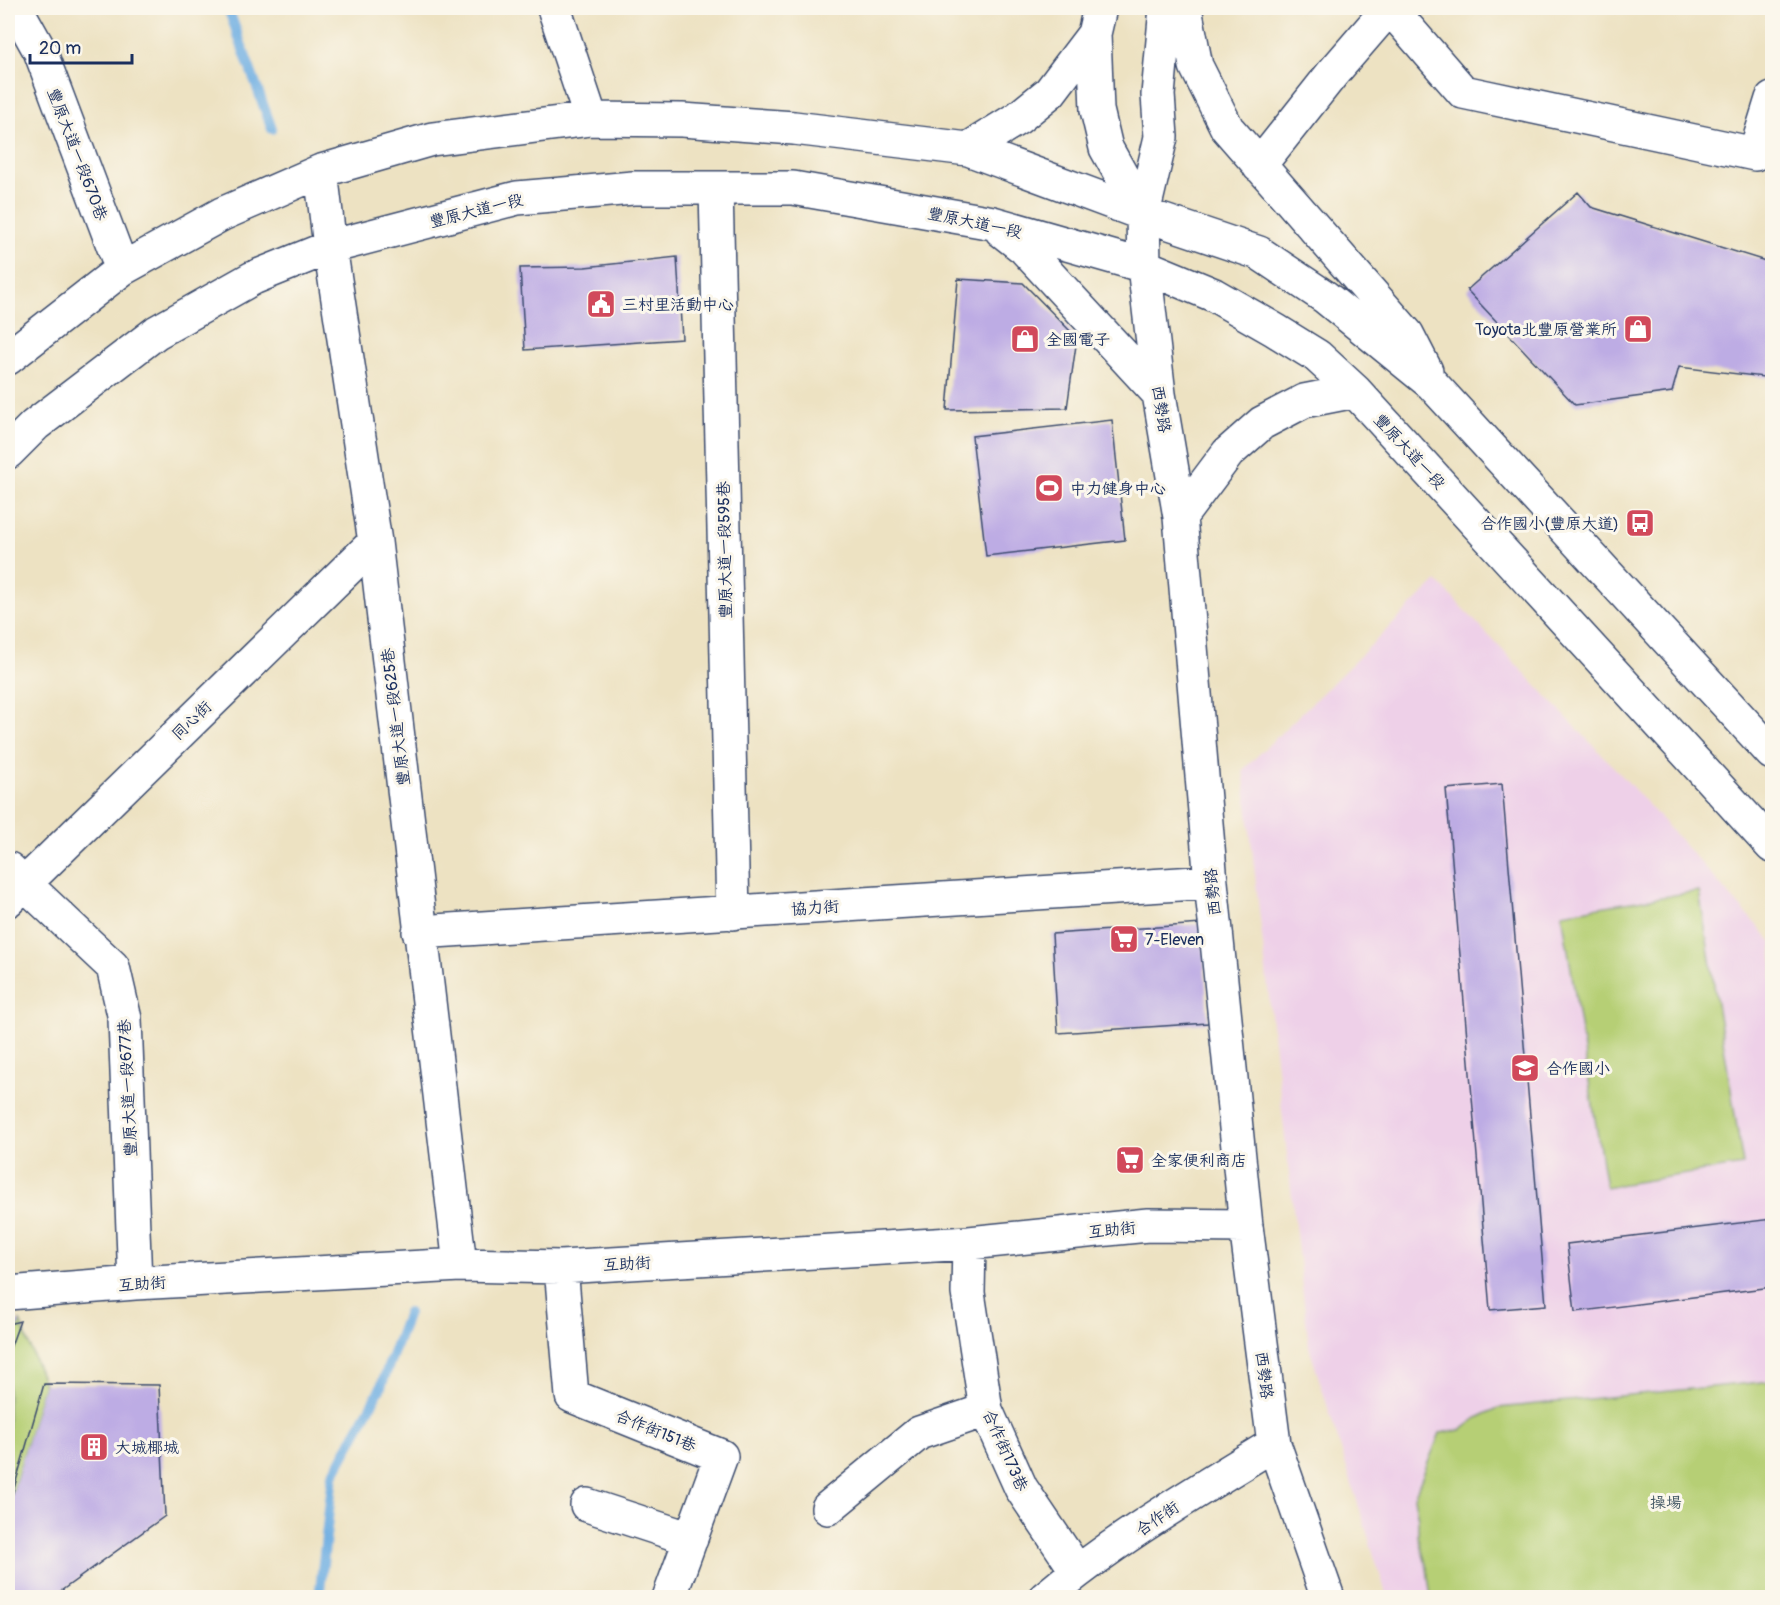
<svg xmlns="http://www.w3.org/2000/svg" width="1780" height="1605" font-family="Pangolin,'LXGW WenKai TC',sans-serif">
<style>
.built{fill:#eed0e8}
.green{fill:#b6cf75;stroke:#687f6a;stroke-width:1.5}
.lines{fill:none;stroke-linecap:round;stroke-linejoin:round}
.stream{stroke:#6eaee2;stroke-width:10}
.building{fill:#bdace4}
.minor-casing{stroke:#3a4a6d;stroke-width:36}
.minor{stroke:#fff;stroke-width:33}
.labels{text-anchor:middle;stroke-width:6;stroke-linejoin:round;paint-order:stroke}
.street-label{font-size:16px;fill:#1b2f5e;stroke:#fbf7ec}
.poi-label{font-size:16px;fill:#1b2f5e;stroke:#fbf7ec;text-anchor:start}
.park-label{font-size:16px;fill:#425764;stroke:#fbf7ec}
</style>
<rect width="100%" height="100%" fill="#fbf7ec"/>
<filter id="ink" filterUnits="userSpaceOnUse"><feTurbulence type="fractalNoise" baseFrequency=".0167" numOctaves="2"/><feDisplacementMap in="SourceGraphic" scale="12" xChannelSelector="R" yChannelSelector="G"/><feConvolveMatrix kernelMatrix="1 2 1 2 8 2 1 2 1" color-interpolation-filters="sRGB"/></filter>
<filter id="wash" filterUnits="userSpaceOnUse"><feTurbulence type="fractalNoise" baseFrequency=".008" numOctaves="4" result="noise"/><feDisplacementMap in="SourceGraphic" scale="24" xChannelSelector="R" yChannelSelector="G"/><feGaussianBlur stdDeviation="1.35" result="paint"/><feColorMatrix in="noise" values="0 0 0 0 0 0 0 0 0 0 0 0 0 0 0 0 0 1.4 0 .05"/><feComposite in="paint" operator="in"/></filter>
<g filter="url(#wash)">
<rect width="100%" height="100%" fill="#ede2c2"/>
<!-- built -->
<path class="built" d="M1437,581L1626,780L1772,942V1597H1387L1309,1347L1243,770Z"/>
<!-- green -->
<path class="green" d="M1699,891L1743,1165L1606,1187L1562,913Z
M20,1321L44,1384L8,1509V1355Z
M1772,1381V1597H1431L1427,1568L1418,1536V1519L1414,1497L1440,1433L1461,1430L1477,1418L1498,1408Z"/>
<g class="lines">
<!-- stream -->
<path class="stream" d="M228,8L272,129
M319,1598L333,1475L380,1389L408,1313"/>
</g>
<g id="blocks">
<!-- building -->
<path class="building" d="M1578,192L1591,207L1772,263V378L1679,367L1672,392L1575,405L1467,290Z
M677,257L682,339L525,350L520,268L585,267Z
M958,279L1023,283L1077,338L1067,408L947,410Z
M1112,420L1125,540L986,556L972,436Z
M1502,784L1546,1305L1490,1310L1446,789Z
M1202,924L1208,1023L1058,1033L1052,934Z
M1772,1219V1287L1575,1312L1567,1244Z
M20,1321L8,1354V1324Z
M44,1384L159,1385L165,1516L51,1598H8V1509Z"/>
</g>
</g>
<g filter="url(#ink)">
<use href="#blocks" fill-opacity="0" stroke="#3a4a6d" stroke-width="1.5"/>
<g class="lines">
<!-- minor casing -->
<g class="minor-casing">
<path id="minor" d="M16,8L40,51L122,269
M554,8L591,119
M1100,8L1094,34L1097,110L1106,148L1143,214
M1166,8L1158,95L1161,137L1143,214L1144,266L1159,394L1180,517L1211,882L1246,1226L1274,1444L1328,1598
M1185,8L1196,66L1227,128L1407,334L1426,371
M1390,8L1463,92L1755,154L1772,99
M968,149L1018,118L1050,92L1094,34
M1259,166L1332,74L1389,8
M321,171L330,247L375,542L460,1265
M716,188L733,913
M1001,230L1024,248L1159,394
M8,358L122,269L222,214L321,171L432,139L591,119L682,120L794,128L968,149L1143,214L1259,253L1325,297L1432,384L1772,753
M8,452L35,425L157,332L253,278L330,247L517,198L633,188H793L993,223L1144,266L1214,295L1275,330L1317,356L1355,391L1772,846
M1180,517L1228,453L1262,423L1304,401L1355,391
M9,869L113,967L125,1019L135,1283
M8,900L375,542
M419,932L1211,882
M969,1243L968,1293L986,1410L1021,1488L1077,1571
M561,1267L572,1396L721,1456L669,1598
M8,1293L135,1283L460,1265L561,1267L969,1243L1148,1225L1246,1226
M587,1505L691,1539
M828,1508L919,1433L986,1410
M1045,1598C1115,1539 1196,1492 1274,1444"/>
</g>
<!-- minor -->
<use href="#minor" class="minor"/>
</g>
</g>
<!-- icons -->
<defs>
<g id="civic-square" transform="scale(1.5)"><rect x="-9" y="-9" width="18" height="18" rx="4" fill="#d1495b" stroke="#fbf7ec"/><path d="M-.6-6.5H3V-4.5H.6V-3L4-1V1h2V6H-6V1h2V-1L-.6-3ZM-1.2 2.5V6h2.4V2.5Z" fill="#fff"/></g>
<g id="shop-square" transform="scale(1.5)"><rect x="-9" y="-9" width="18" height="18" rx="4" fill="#d1495b" stroke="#fbf7ec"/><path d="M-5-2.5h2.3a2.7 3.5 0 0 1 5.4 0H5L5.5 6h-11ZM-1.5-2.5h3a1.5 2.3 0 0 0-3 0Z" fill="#fff"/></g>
<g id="stadium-square" transform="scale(1.5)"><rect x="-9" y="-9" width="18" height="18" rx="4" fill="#d1495b" stroke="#fbf7ec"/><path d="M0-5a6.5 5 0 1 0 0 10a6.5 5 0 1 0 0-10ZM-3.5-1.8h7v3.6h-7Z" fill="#fff"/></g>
<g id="bus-square" transform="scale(1.5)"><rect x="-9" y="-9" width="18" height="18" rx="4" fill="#d1495b" stroke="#fbf7ec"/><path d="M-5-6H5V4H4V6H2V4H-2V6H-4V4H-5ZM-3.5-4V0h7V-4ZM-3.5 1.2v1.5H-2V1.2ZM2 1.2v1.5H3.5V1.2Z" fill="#fff"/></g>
<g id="supermarket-square" transform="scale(1.5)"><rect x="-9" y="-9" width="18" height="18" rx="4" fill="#d1495b" stroke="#fbf7ec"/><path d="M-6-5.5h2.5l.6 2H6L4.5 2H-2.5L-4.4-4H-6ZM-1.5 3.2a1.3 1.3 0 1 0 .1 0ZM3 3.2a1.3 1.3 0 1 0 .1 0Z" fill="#fff"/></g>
<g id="school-square" transform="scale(1.5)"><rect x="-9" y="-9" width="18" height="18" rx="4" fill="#d1495b" stroke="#fbf7ec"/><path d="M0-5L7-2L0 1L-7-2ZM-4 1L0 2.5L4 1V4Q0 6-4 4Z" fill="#fff"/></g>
<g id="building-square" transform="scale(1.5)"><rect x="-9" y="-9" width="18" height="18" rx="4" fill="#d1495b" stroke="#fbf7ec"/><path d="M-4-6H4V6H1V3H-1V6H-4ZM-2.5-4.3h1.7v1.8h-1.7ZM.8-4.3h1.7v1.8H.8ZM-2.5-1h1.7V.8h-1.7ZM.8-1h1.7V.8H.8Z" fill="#fff"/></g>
</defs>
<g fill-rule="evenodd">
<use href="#civic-square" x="601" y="304"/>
<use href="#shop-square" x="1638" y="329"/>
<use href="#shop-square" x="1025" y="339"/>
<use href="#stadium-square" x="1049" y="488"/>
<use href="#bus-square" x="1640" y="523"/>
<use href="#supermarket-square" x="1124" y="939"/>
<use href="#school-square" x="1525" y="1068"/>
<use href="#supermarket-square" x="1130" y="1160"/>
<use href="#building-square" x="94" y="1447"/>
</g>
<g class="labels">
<!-- street labels -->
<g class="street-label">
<text transform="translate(78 154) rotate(69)" y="6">豐原大道一段670巷</text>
<text transform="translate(476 210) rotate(-14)" y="6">豐原大道一段</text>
<text transform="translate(975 222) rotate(12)" y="6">豐原大道一段</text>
<text transform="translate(1162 409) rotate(81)" y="6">西勢路</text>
<text transform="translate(1410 451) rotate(47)" y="6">豐原大道一段</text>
<text transform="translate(724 550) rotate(-91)" y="6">豐原大道一段595巷</text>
<text transform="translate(395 717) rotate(-97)" y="6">豐原大道一段625巷</text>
<text transform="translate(191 720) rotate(-44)" y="6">同心街</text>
<text transform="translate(1212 892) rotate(-96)" y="6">西勢路</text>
<text transform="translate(815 907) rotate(-4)" y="6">協力街</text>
<text transform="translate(127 1088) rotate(-93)" y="6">豐原大道一段677巷</text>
<text transform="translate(1112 1229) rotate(-6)" y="6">互助街</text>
<text transform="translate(627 1263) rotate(-3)" y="6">互助街</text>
<text transform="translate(142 1283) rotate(-4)" y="6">互助街</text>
<text transform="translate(1265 1375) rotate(83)" y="6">西勢路</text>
<text transform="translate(656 1430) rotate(22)" y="6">合作街151巷</text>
<text transform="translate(1006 1450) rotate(66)" y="6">合作街173巷</text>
<text transform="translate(1157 1518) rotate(-34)" y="6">合作街</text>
</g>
<!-- poi labels -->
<g class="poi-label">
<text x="622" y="310">三村里活動中心</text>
<text x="1617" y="335" text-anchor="end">Toyota北豐原營業所</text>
<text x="1046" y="345">全國電子</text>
<text x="1070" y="494">中力健身中心</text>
<text x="1619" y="529" text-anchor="end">合作國小(豐原大道)</text>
<text x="1145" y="945">7-Eleven</text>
<text x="1546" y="1074">合作國小</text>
<text x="1151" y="1166">全家便利商店</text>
<text x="115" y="1453">大城椰城</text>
</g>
<!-- park labels -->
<g class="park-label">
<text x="1666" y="1508">操場</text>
</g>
</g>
<!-- margin -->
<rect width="1780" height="1605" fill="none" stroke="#fbf7ec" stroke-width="30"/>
<!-- scale -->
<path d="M30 54v9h102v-9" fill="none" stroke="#1b2f5e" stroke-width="3"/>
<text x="39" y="54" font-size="18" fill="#1b2f5e" stroke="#fbf7ec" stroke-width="4.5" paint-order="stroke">20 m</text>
</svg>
